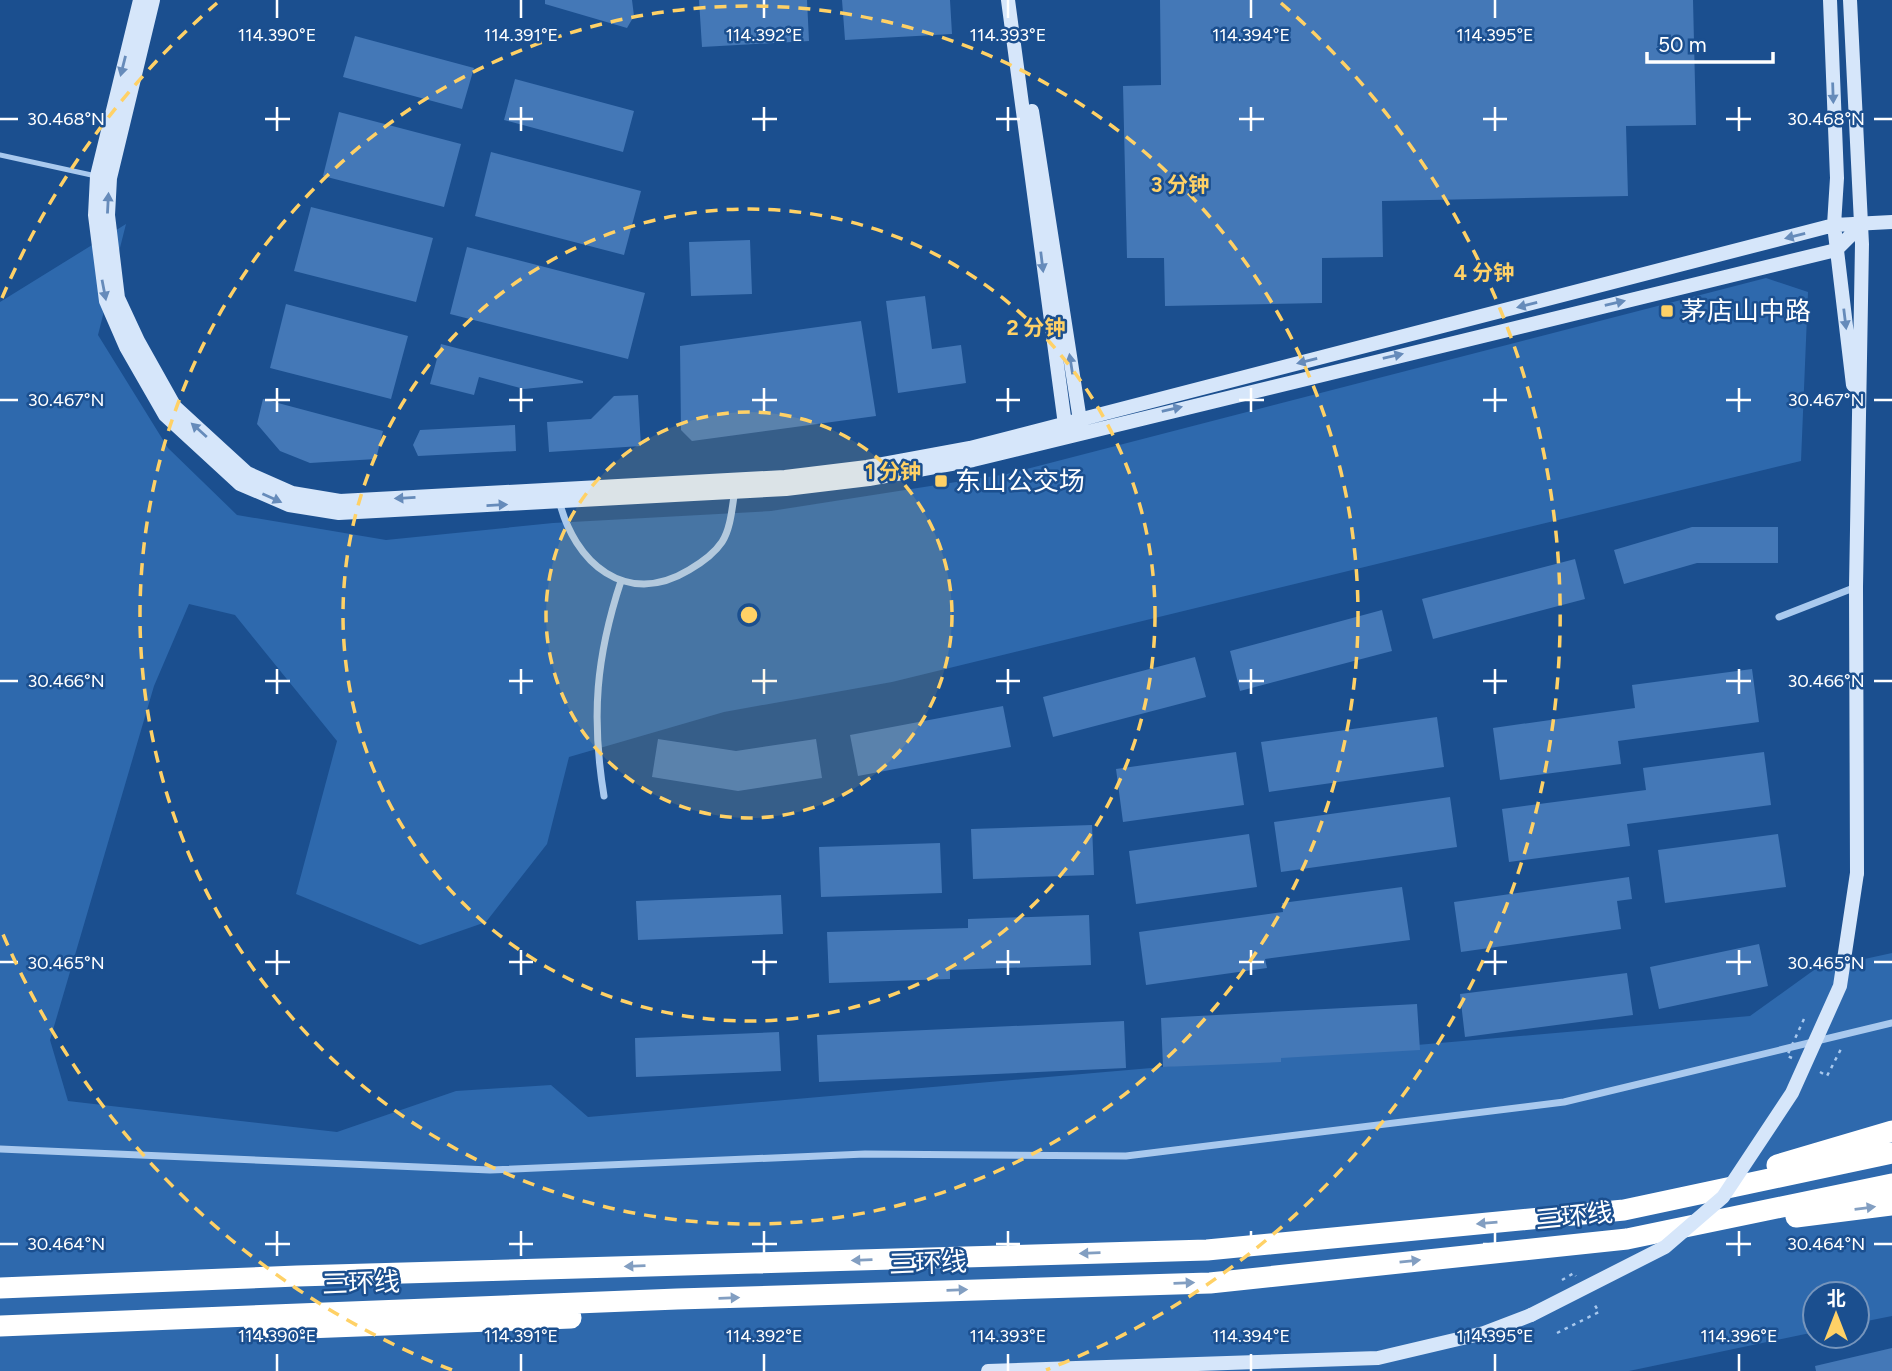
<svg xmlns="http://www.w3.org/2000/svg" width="1892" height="1371" font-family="Figtree,'Noto Sans SC',sans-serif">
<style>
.green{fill:#2e69ad}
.building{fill:#4478b7}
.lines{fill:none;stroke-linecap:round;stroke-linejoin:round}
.path{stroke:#a9c9ee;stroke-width:2.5;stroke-dasharray:3.5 5;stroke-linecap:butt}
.lane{stroke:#a9c9ee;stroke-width:5}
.street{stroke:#a9c9ee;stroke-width:7}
.secondary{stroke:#d6e6fa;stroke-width:14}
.highway{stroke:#fff;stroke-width:21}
.path-bridge{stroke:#a9c9ee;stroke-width:2.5;stroke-dasharray:3.5 5;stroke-linecap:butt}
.secondary-bridge{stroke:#d6e6fa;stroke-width:14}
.oneway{fill:#668bba}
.oneway2{fill:#829ec1}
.ticks{fill:none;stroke:#fff;stroke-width:2.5}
.ring{fill:none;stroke:#ffd166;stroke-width:3.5;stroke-dasharray:12 9}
.poi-dot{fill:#ffd166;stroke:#1b4f8f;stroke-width:2.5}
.labels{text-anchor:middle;stroke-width:5;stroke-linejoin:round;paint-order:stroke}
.poi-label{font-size:26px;fill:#fff;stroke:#1b4f8f;text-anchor:start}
.street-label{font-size:26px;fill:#fff;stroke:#1b4f8f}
.ticks-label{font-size:18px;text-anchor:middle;fill:#fff;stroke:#1b4f8f;stroke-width:5;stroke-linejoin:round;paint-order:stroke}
.centre{fill:#ffd166;stroke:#1b4f8f;stroke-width:3.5}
.ring-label{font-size:21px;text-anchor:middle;font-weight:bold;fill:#ffd166;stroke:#1b4f8f;stroke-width:5;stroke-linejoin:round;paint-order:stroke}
</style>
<rect width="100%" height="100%" fill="#1b4f8f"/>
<!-- green -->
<path class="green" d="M126,224L98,335L168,448L237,515L386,540L553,523L771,511L1007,474L1766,278L1808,292L1801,461L892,682L724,712L569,757L547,844L486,922L420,945L296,894L337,741L235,615L189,604L154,686L50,1040L68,1101L337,1132L456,1091L551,1085L588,1117L1750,1016L1814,970L1892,953V1316L1857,1323V1294H1815V1332L1629,1371H0V302Z"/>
<!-- building -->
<path class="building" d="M545,0H632L634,16L627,28L545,4Z
M699,0H807L809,41L702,47Z
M842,0H950L952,34L845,40Z
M1160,0H1693L1696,125L1626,126L1628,196L1382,201L1383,257L1322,258V303L1165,306L1164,258H1127L1123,86L1161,85Z
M355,36L474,68L462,109L343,77Z
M515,79L634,111L623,152L504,120Z
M339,112L461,144L444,207L323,176Z
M491,152L641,191L624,255L475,216Z
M311,207L433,238L416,302L294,271Z
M750,240L752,294L691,296L689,242Z
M467,247L645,293L628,359L450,314Z
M925,296L932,349L961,345L966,383L898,393L886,301Z
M286,304L408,336L391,399L270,368Z
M861,321L876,416L692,441L681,430L680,346Z
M441,344L583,381V383L524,389L479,377L474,395L430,384Z
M638,395L641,446L549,452L547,422L591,419L614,396Z
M263,399L383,431L376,459L310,463L280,451L257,424Z
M515,425L516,451L418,456L413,445L420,430Z
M1692,527H1778V563H1697L1624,584L1614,550Z
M1575,559L1585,599L1433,639L1422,599Z
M1382,610L1392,651L1240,691L1230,651Z
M1195,657L1206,697L1053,737L1043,697Z
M1752,669L1759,722L1618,741L1621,764L1500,780L1493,728L1635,708L1632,685Z
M1003,706L1011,747L858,776L850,735Z
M1437,717L1444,767L1269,792L1261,742Z
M658,739L736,751L816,739L822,778L738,791L652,777Z
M1236,752L1244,805L1123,822L1116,769Z
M1764,752L1771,805L1627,824L1630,846L1509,862L1502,809L1646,790L1643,768Z
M1450,797L1457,847L1281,872L1274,822Z
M1092,825L1094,875L973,879L971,829Z
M1249,834L1257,887L1136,904L1129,851Z
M1778,834L1786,887L1665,903L1658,850Z
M940,843L942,893L821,897L819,847Z
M1629,877L1632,899L1617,901L1621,929L1461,952L1454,902Z
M1402,887L1410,940L1265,959L1267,968L1146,985L1139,932L1283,912L1282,903Z
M781,895L783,934L638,940L636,901Z
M1089,915L1091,965L950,970V979L829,983L827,932L968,928V919Z
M1759,944L1768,986L1659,1009L1650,967Z
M1627,973L1633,1015L1465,1037L1460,994Z
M1417,1004L1420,1050L1281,1058V1062L1163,1067L1161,1018Z
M1124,1021L1126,1068L819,1082L817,1035Z
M779,1032L781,1071L636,1077L635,1038Z
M1892,1348V1371H1816L1815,1366Z"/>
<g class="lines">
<!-- path -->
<path class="path" d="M1820,1072L1827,1076L1841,1049
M1562,1280L1574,1273L1576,1276
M1557,1333L1599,1312L1593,1302"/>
<!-- lane -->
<path class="lane" d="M0,155L96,176"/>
<!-- street -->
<path class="street" d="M559,500C574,563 626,608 689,570C701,563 714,554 722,542C731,528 732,507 735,490
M1779,617L1856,587
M604,796C591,717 596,657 621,581
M0,1149L490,1170L865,1154L1126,1156L1564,1102L1892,1023"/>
<!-- secondary -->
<path class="secondary" d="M140,0L97,176L95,215L106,301L126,347L165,415L240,484L289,505L339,513L786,489L869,479L973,460L1836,250L1862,224
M153,0L110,178L108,215L118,298L138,341L175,407L224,452L247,473L292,493L340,501L785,477L867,467L970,448L1834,225L1892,222
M1008,0L1066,432
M1830,0L1837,178L1834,225L1853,385
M1850,0L1862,244L1856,587L1857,873
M1032,111L1081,427
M988,1371L1378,1358L1484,1333L1531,1315"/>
<!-- highway -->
<path class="highway" d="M1777,1165L1892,1131
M1796,1217L1892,1205
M0,1288L297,1276L1207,1250L1624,1210L1892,1153
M0,1326L677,1299L1210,1283L1627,1239L1892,1184
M254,1330L571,1318"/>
<!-- path-bridge -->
<path class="path-bridge" d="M1792,1058L1787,1056L1804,1019"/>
<!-- secondary-bridge -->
<path class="secondary-bridge" d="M1531,1315L1665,1247L1723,1197L1792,1093L1840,986L1857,873"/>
</g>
<!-- one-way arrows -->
<defs><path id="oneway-solid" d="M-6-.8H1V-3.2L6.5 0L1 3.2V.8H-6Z" transform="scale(1.75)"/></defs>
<g class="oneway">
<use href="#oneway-solid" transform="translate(123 66) rotate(104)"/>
<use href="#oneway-solid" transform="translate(1833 93) rotate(88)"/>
<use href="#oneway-solid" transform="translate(108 203) rotate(-87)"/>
<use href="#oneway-solid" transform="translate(1795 236) rotate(166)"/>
<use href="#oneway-solid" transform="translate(1042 262) rotate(83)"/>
<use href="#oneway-solid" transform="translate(104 290) rotate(79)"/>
<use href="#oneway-solid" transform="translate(1615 303) rotate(-13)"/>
<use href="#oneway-solid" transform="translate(1527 305) rotate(166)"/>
<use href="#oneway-solid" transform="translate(1845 319) rotate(83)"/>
<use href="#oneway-solid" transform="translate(1393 356) rotate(-13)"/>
<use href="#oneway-solid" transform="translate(1307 361) rotate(166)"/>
<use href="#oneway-solid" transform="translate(1071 364) rotate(-99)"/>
<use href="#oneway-solid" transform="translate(1172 409) rotate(-13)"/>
<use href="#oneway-solid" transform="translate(199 430) rotate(-138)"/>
<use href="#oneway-solid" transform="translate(272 498) rotate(24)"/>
<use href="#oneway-solid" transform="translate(405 498) rotate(177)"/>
<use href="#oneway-solid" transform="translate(497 505) rotate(-3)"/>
</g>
<g class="oneway2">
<use href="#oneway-solid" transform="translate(1865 1208) rotate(-7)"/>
<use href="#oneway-solid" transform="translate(1487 1223) rotate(175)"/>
<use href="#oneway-solid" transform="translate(1090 1253) rotate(178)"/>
<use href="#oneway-solid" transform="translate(862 1260) rotate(178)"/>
<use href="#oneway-solid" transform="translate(1410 1261) rotate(-6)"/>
<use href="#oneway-solid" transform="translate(635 1266) rotate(178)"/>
<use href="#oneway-solid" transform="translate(1184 1283) rotate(-2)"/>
<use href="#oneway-solid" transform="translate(957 1290) rotate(-2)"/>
<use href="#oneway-solid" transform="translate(729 1298) rotate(-2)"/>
</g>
<!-- ticks -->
<path class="ticks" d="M277,0V18M521,0V18M764,0V18M1008,0V18M1251,0V18M1495,0V18M277,107V131M521,107V131M764,107V131M1008,107V131M1251,107V131M1495,107V131M1739,107V131M0,119H18M265,119H290M509,119H533M752,119H777M996,119H1020M1239,119H1264M1483,119H1507M1726,119H1751M1874,119H1892M277,388V412M521,388V412M764,388V412M1008,388V412M1251,388V412M1495,388V412M1739,388V412M0,400H18M265,400H290M509,400H533M752,400H777M996,400H1020M1239,400H1264M1483,400H1507M1726,400H1751M1874,400H1892M277,669V694M521,669V694M764,669V694M1008,669V694M1251,669V694M1495,669V694M1739,669V694M0,681H18M265,681H290M509,681H533M752,681H777M996,681H1020M1239,681H1264M1483,681H1507M1726,681H1751M1874,681H1892M277,950V975M521,950V975M764,950V975M1008,950V975M1251,950V975M1495,950V975M1739,950V975M0,962H18M265,962H290M509,962H533M752,962H777M996,962H1020M1239,962H1264M1483,962H1507M1726,962H1751M1874,962H1892M277,1231V1256M521,1231V1256M764,1231V1256M1008,1231V1256M1251,1231V1256M1495,1231V1256M1739,1231V1256M0,1244H18M265,1244H290M509,1244H533M752,1244H777M996,1244H1020M1239,1244H1264M1483,1244H1507M1726,1244H1751M1874,1244H1892M277,1354V1371M521,1354V1371M764,1354V1371M1008,1354V1371M1251,1354V1371M1495,1354V1371M1739,1354V1371"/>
<!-- distance rings -->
<circle cx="749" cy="615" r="203" fill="#ffd166" fill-opacity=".12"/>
<g class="ring">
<circle cx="749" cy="615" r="203"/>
<circle cx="749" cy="615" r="406"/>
<circle cx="749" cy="615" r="609"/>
<path d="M452 1370A811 811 0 0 1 2 932M2 298A811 811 0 0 1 217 3M1281 3A811 811 0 0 1 1046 1370"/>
</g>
<!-- markers -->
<g class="poi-dot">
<rect x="1660" y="304" width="14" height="14" rx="3.5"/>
<rect x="934" y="474" width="14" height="14" rx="3.5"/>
</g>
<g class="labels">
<!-- poi labels -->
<g class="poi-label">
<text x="1681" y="320">茅店山中路</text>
<text x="955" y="490">东山公交场</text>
</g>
<!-- street labels -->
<g class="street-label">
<text transform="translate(1574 1216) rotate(-6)" y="9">三环线</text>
<text transform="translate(928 1263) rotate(-2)" y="9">三环线</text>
<text transform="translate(361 1283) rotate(-2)" y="9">三环线</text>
</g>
</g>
<g class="ticks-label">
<text x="277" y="41">114.390°E</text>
<text x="521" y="41">114.391°E</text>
<text x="764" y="41">114.392°E</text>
<text x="1008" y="41">114.393°E</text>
<text x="1251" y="41">114.394°E</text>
<text x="1495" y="41">114.395°E</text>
<text x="66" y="125">30.468°N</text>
<text x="1826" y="125">30.468°N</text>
<text x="66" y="406">30.467°N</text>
<text x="1826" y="406">30.467°N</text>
<text x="66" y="687">30.466°N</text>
<text x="1826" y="687">30.466°N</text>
<text x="66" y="969">30.465°N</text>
<text x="1826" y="969">30.465°N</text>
<text x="66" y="1250">30.464°N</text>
<text x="1826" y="1250">30.464°N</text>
<text x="277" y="1342">114.390°E</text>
<text x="521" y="1342">114.391°E</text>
<text x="764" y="1342">114.392°E</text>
<text x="1008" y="1342">114.393°E</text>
<text x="1251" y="1342">114.394°E</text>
<text x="1495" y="1342">114.395°E</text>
<text x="1739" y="1342">114.396°E</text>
</g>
<circle cx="749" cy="615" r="10" class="centre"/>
<g class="ring-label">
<text x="1180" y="192">3 分钟</text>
<text x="1484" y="280">4 分钟</text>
<text x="1036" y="335">2 分钟</text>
<text x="893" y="479">1 分钟</text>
</g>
<!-- north arrow -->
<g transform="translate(1836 1315)"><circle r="33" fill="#1b4f8f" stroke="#7695bc" stroke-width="2"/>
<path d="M0-5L12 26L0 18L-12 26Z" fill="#ffd166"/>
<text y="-10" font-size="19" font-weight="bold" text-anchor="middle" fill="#ffffff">北</text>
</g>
<!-- scale -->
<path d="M1647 52v10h126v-10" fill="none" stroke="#ffffff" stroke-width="3.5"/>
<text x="1658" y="52" font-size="21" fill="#ffffff" stroke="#1b4f8f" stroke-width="5" paint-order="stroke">50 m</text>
</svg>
